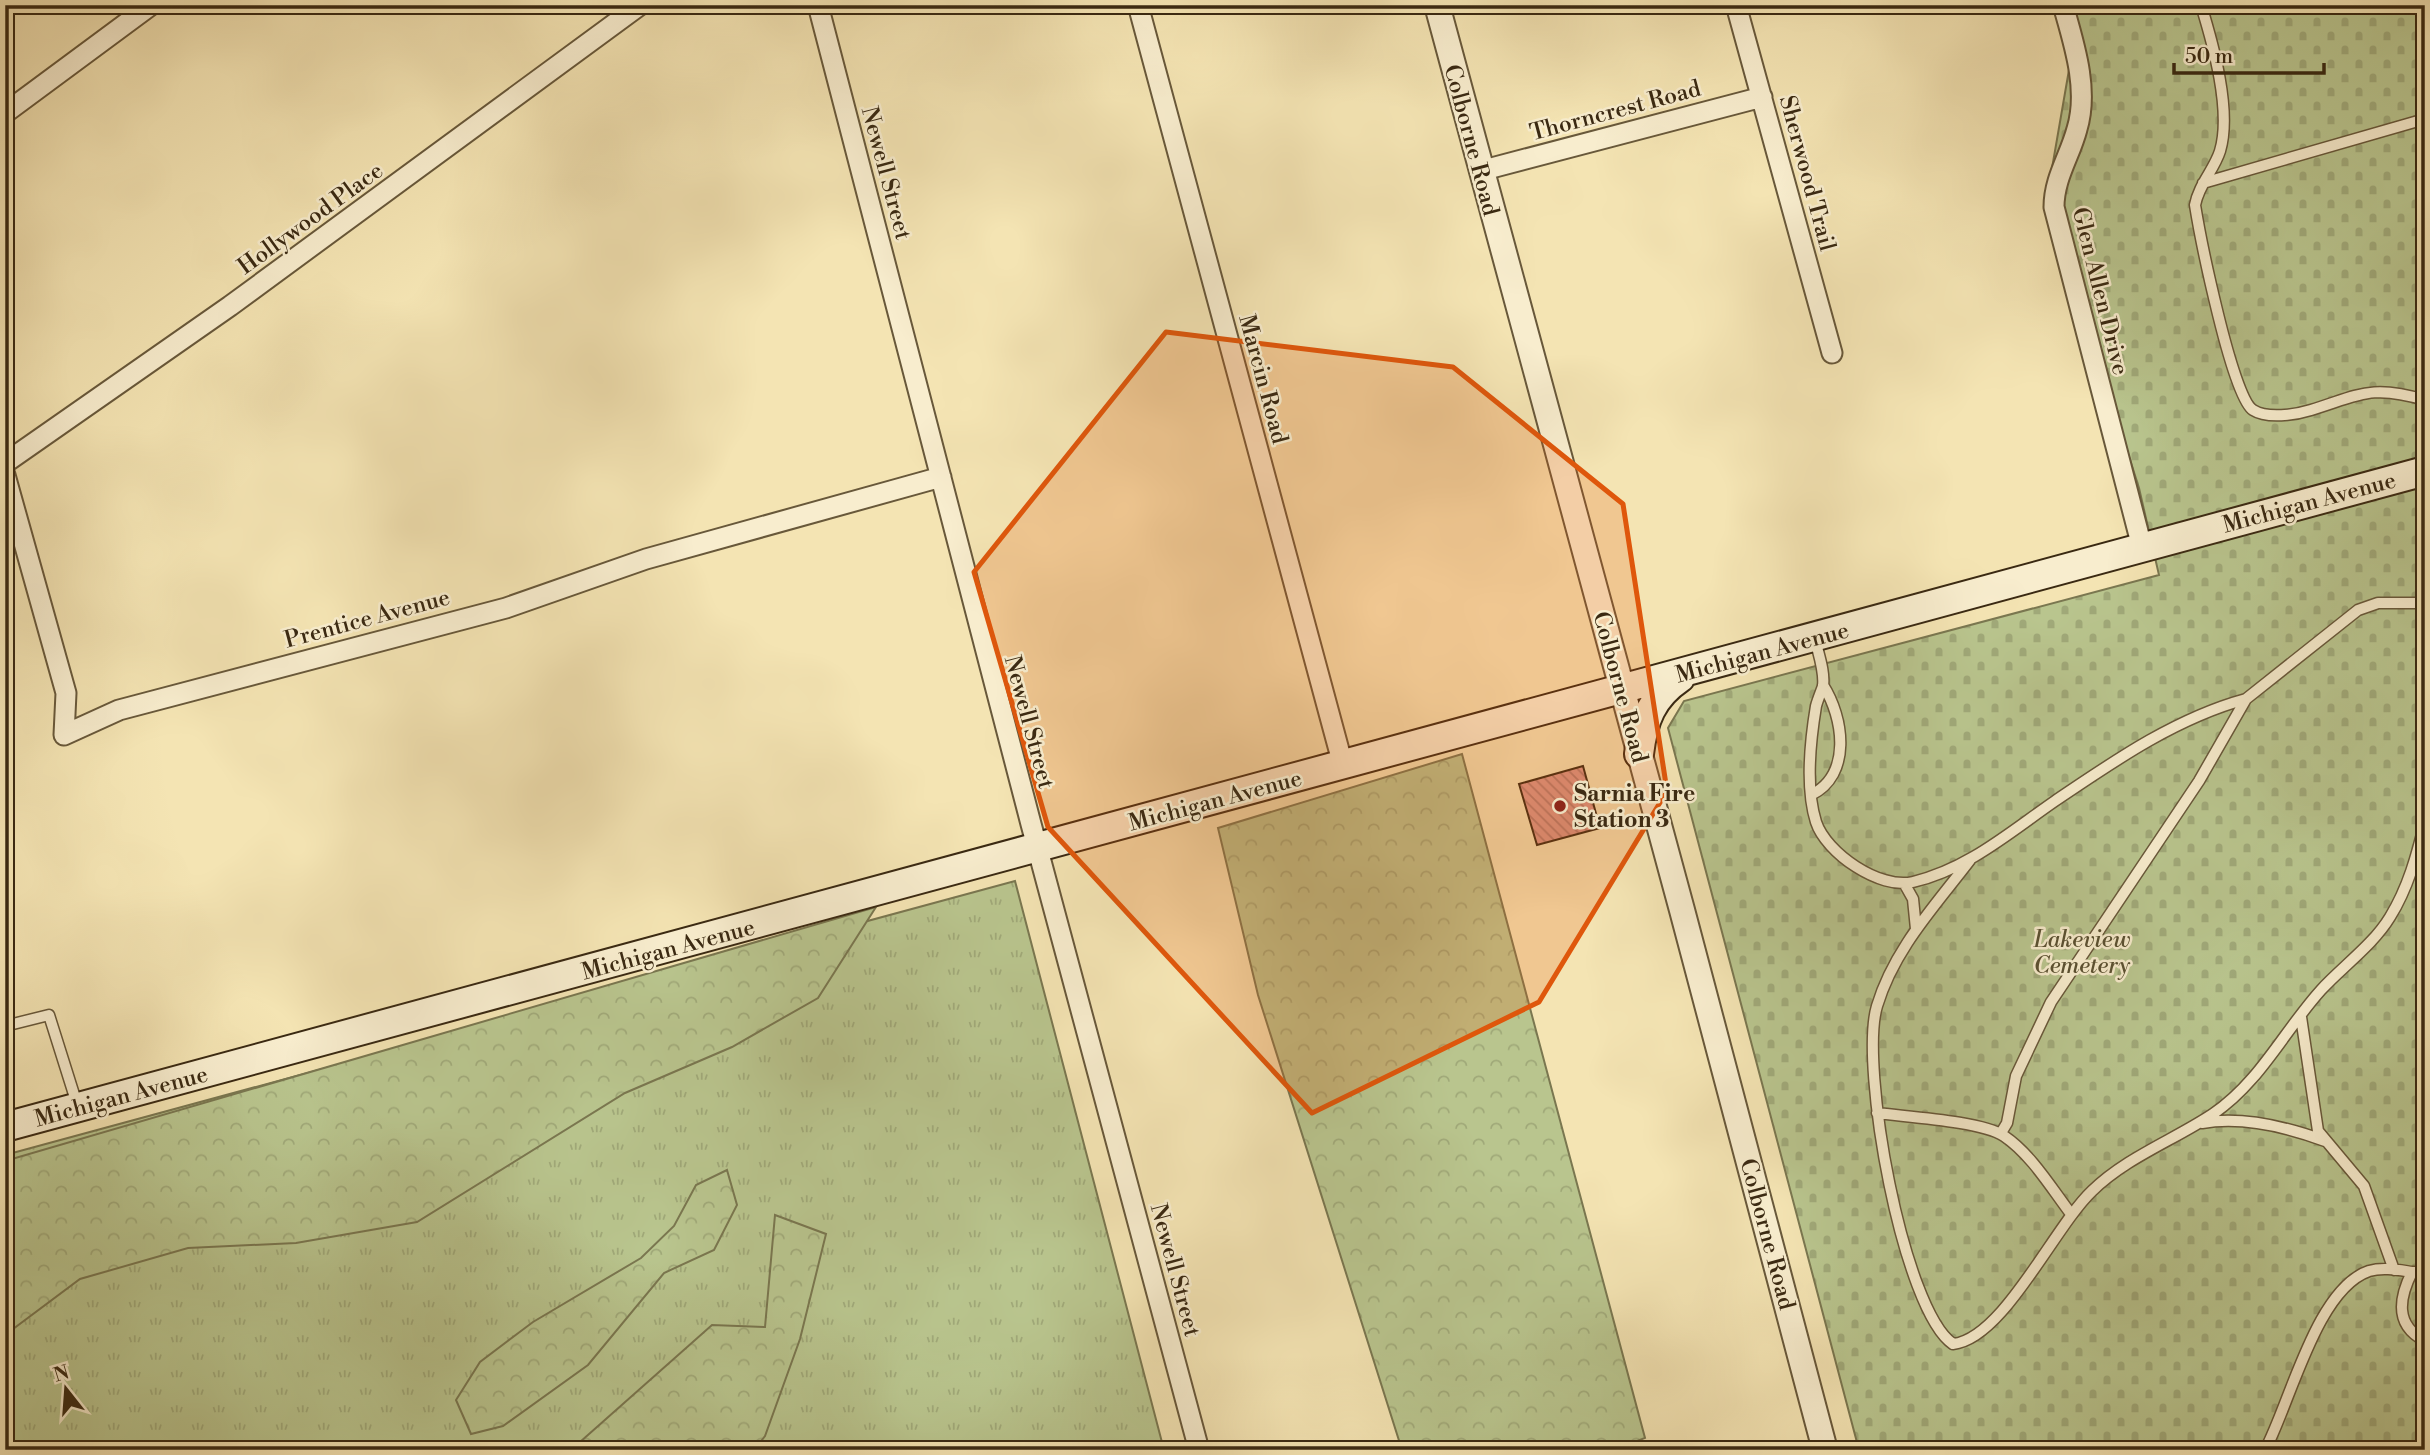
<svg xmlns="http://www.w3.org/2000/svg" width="2430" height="1455" font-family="'Libre Bodoni',serif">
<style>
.grass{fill:url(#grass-tufts);stroke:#7a7750;stroke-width:2}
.forest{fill:url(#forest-crowns);stroke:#7a7750;stroke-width:2}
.cemetery{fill:url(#cemetery-stones);stroke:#7a7750;stroke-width:2}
.building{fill:url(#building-back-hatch);stroke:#3a2912;stroke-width:2}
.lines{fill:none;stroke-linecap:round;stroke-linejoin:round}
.service-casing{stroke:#68583a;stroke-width:13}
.minor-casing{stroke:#68583a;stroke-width:23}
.tertiary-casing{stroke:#68583a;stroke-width:28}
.secondary-casing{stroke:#3a2912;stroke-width:32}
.service{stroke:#f8edce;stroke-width:10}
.minor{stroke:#f8edce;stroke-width:19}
.tertiary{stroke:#f8edce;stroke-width:24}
.secondary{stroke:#f8edce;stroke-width:28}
.marked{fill:#df570c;fill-opacity:0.2;stroke:#df570c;stroke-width:5;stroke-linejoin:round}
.poi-dot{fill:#8f2418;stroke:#f8edce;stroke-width:2.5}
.labels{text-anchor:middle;stroke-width:5;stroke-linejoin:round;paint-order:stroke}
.street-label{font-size:23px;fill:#3a2912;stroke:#f8edce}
.poi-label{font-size:23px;font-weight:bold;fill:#3a2912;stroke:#f8edce;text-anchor:start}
.park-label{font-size:23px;font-style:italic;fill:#5a5031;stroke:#f8edce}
</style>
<defs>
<pattern id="grass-tufts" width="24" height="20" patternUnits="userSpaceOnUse" patternTransform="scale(1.75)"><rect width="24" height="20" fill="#b9c58e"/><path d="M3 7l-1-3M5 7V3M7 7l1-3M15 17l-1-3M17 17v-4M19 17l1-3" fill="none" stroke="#a0a979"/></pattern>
<pattern id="forest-crowns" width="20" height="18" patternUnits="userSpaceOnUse" patternTransform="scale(1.75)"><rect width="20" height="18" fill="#b9c58e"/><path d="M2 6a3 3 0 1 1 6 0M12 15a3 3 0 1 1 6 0" fill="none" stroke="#a0a979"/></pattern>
<pattern id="cemetery-stones" width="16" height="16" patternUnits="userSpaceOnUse" patternTransform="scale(1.75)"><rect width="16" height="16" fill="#b9c58e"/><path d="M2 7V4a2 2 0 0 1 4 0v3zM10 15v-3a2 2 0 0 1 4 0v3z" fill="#a0a979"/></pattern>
<pattern id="building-back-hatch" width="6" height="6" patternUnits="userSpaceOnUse" patternTransform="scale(1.75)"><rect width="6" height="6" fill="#dc9686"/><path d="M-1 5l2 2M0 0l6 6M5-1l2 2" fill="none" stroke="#b37a6c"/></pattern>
</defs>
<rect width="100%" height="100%" fill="#f4e4b3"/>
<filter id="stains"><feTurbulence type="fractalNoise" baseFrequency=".00286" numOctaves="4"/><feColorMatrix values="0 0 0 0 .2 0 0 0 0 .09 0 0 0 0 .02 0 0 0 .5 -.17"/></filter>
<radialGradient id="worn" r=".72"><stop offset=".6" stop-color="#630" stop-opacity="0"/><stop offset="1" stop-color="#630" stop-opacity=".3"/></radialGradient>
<!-- grass -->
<path class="grass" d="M1015,881L1164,1450H5V1155Z"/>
<!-- forest -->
<path class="forest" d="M1462,754L1645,1438L1614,1450H1402L1258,995L1218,828Z
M876,907L818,998L732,1047L625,1093L417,1222L296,1243L188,1248L80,1279L5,1335V1161Z
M727,1170L737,1205L714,1250L664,1273L588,1365L503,1426L471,1434L456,1400L480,1362L533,1322L641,1258L674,1226L696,1185Z
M775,1215L826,1234L800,1339L765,1436L754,1450H571L712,1325L765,1327Z"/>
<!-- cemetery -->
<path class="cemetery" d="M2054,5H2425V1450H1859L1668,728L1684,701L2159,575L2139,488L2065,255L2051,174L2070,64Z"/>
<!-- building -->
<path class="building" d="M1583,766L1600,828L1537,845L1519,784Z"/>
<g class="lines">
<!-- service casing -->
<g class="service-casing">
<path id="service" d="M2201,5C2213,44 2232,111 2220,151C2214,170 2199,184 2195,205C2200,236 2232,397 2253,410C2267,419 2295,415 2311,410C2360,395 2371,384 2425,400
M2203,183L2425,119
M1815,639C1818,653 1825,671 1823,686C1821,692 1818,699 1816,706C1810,742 1805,787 1816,822C1826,853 1880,890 1913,882C1968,869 2010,832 2055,801C2114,761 2176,718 2246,699
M1811,795C1852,775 1844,718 1823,685
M1970,860C1935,906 1894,949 1877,1006C1859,1065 1903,1310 1953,1344C2003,1339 2054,1227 2092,1191C2127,1157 2174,1140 2213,1114C2260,1082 2284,1031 2321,990C2343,966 2373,945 2390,917C2408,888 2417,855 2425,822
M1904,883L1913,899L1916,929
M2301,1017L2318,1131L2364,1186L2394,1270
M5,1026L49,1015L77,1104
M1877,1113C1907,1117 1981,1121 2004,1136C2031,1154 2052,1189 2071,1214
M2202,1123C2242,1116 2287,1127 2325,1141
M2001,1133L2007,1123L2016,1076L2051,1002L2199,781L2246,699L2358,610L2378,603H2425
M2425,1272H2412C2399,1298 2394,1325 2425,1341
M2265,1450C2290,1404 2316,1289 2369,1271C2383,1267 2398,1270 2412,1272"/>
</g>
<!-- minor casing -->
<g class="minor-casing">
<path id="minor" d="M818,5L1031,824L1199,1450
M1138,5L1343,765
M1736,5L1832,353
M2063,5C2074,44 2089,89 2077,129C2070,156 2054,178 2054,207L2142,547
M5,113L151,5
M1480,171L1762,97
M5,463L230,306L640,5
M5,475L66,693L64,735L119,710L506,608L646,559L941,477"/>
</g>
<!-- tertiary casing -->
<g class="tertiary-casing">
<path id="tertiary" d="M1437,5L1682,910L1825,1450"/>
</g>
<!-- secondary casing -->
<g class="secondary-casing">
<path id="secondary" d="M1639,754C1643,720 1652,697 1680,678
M5,1127L2425,471"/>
</g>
<!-- service -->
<use href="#service" class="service"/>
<!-- minor -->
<use href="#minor" class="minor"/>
<!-- tertiary -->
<use href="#tertiary" class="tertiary"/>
<!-- secondary -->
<use href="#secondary" class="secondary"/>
</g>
<!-- marked area -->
<path class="marked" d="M1166,332L1453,367L1623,504L1667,791L1539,1002L1312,1113L1048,827L974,572Z"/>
<!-- markers -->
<circle class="poi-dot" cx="1560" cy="806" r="7"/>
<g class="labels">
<!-- street labels -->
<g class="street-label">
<text transform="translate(1615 110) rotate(-15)" y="8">Thorncrest Road</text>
<text transform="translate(1472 140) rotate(75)" y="8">Colborne Road</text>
<text transform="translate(887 173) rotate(75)" y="8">Newell Street</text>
<text transform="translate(1808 173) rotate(75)" y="8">Sherwood Trail</text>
<text transform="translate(310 218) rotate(-36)" y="8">Hollywood Place</text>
<text transform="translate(2101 291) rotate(76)" y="8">Glen Allen Drive</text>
<text transform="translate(1264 379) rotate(75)" y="8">Marcin Road</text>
<text transform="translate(2309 502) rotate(-15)" y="8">Michigan Avenue</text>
<text transform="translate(367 618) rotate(-15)" y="8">Prentice Avenue</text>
<text transform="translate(1762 652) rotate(-15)" y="8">Michigan Avenue</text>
<text transform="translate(1621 687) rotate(75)" y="8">Colborne Road</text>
<text transform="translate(1030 722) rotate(75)" y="8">Newell Street</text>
<text transform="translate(1215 800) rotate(-15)" y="8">Michigan Avenue</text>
<text transform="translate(668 949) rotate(-15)" y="8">Michigan Avenue</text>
<text transform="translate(121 1096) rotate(-15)" y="8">Michigan Avenue</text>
<text transform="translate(1768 1234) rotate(75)" y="8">Colborne Road</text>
<text transform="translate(1176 1270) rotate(75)" y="8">Newell Street</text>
</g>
<!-- poi labels -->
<g class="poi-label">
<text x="1574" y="801">Sarnia Fire<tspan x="1574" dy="26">Station 3</tspan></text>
</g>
<!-- park labels -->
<g class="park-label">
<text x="2082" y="947">Lakeview<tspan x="2082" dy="26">Cemetery</tspan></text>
</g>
</g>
<!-- margin -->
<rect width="2430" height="1455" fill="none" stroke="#f4e4b3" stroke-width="28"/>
<rect x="7" y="7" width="2416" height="1441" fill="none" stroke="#3a2912" stroke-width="3.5"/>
<rect x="14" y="14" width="2402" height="1427" fill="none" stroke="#3a2912" stroke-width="2"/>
<!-- north arrow -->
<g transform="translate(66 1389) rotate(343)" stroke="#f8edce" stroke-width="5" paint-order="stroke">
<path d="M0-5L12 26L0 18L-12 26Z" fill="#3a2912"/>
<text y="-10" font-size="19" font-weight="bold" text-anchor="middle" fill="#3a2912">N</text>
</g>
<!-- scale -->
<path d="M2174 63v10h150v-10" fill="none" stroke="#3a2912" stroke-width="3.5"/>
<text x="2185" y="63" font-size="21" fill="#3a2912" stroke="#f8edce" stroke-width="5" paint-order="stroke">50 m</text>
<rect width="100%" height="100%" filter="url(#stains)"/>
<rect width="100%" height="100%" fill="url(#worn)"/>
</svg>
